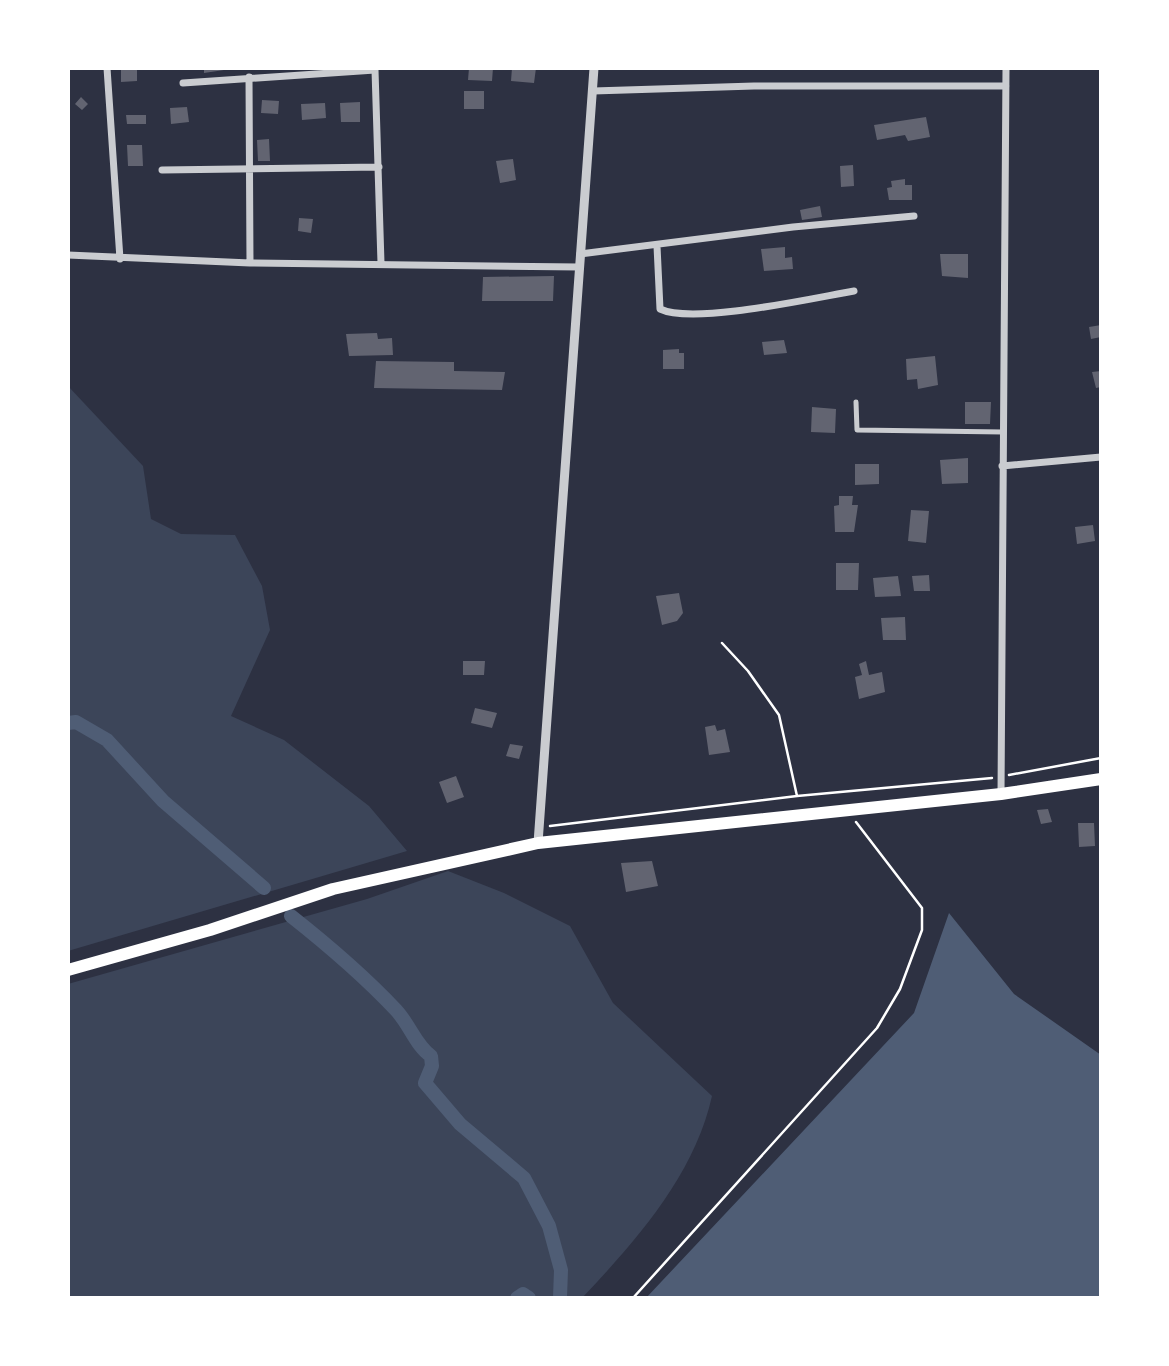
<svg xmlns="http://www.w3.org/2000/svg" width="1169" height="1366" font-family="Inter,sans-serif">
<style>
.green{fill:#3c4559}
.water{fill:#4f5d75}
.lines{fill:none;stroke-linecap:round;stroke-linejoin:round}
.canal{stroke:#4f5d75;stroke-width:14}
.building{fill:#626471}
.path{stroke:#fff;stroke-width:2.5}
.pedestrian{stroke:#caccd0;stroke-width:5}
.minor{stroke:#caccd0;stroke-width:7}
.tertiary{stroke:#caccd0;stroke-width:9}
.trunk{stroke:#fff;stroke-width:12}
</style>
<rect width="100%" height="100%" fill="#2d3142"/>
<!-- green -->
<path class="green" d="M68,386L143,466L151,519L181,534L235,535L262,586L270,630L231,716L284,740L369,806L407,851L68,951Z
M448,871L504,893L570,926L613,1003L712,1096C695,1174 636,1241 582,1298H68V984L367,899Z"/>
<!-- water -->
<path class="water" d="M949,913L1014,994L1101,1055V1298H646L914,1013Z"/>
<g class="lines">
<!-- canal -->
<path class="canal" d="M68,723L76,722L107,740L163,801L264,888
M291,916C329,946 363,975 396,1010C410,1025 416,1046 431,1056L432,1066L425,1083L460,1124L524,1178L549,1226L561,1270L560,1298
M517,1298L523,1294L529,1298"/>
</g>
<!-- building -->
<path class="building" d="M121,68H137V81L121,82Z
M204,68H224V70L204,73Z
M469,68H493L492,81L468,80Z
M512,68H536L534,83L511,81Z
M464,91H484V109H464Z
M81,97L88,104L82,110L75,104Z
M262,100L279,101L278,114L261,113Z
M360,102V122H341L340,103Z
M325,103L326,118L302,120L301,104Z
M187,107L189,122L171,124L170,108Z
M126,115H146V124H127Z
M926,117L930,137L908,141L905,135L877,140L874,125Z
M269,139L270,161H258L257,140Z
M127,145H142L143,166H128Z
M513,159L516,180L500,183L496,161Z
M853,165L854,186L841,187L840,166Z
M905,179V185H912V200H889L887,188L892,187L891,181Z
M820,206L822,217L802,220L800,210Z
M299,218L313,219L311,233L298,231Z
M785,247V258L792,257L793,269L764,271L761,249Z
M940,254H968V278L942,276Z
M554,276L553,301H482L483,277Z
M1101,325V337L1091,339L1089,327Z
M377,333L378,339L392,338L393,355L349,356L346,334Z
M784,340L787,353L764,355L762,342Z
M679,349V353H684V369H663V350Z
M935,356L938,385L918,389L917,379L907,380L906,359Z
M376,361L454,362V371L505,372L502,390L374,388Z
M1101,371V387L1096,388L1092,372Z
M965,402H991L990,424H965Z
M812,407L836,409L835,433L811,432Z
M968,458V483L942,484L940,460Z
M855,464H879V484L855,485Z
M839,496H853L852,505H858L854,532H835L834,506L839,505Z
M911,510L929,511L926,543L908,541Z
M1093,525L1095,541L1077,544L1075,527Z
M836,563H859L858,590H836Z
M929,575L930,591H914L912,576Z
M898,576L901,596L875,597L873,578Z
M679,593L683,613L677,621L662,625L656,596Z
M905,617L906,640H883L881,618Z
M463,661H485L484,675H463Z
M866,661L869,675L882,672L885,692L859,699L855,677L862,675L859,664Z
M475,708L497,713L492,728L471,723Z
M715,725L717,731L725,729L730,752L709,755L705,727Z
M510,744L523,746L519,759L506,756Z
M456,776L464,797L447,803L439,782Z
M1048,809L1052,822L1041,824L1037,810Z
M1078,823H1094L1095,846L1079,847Z
M652,861L658,886L626,892L621,863Z"/>
<g class="lines">
<!-- path -->
<path class="path" d="M722,643L748,671L779,715L797,796
M1009,775L1101,758
M550,826L797,796L992,778
M633,1298L877,1028L900,989L922,930V908L856,822"/>
<!-- pedestrian -->
<path class="pedestrian" d="M856,402L857,430L1003,432"/>
<!-- minor -->
<path class="minor" d="M107,68L120,259
M249,77L250,263
M183,83L375,70L381,263
M593,91L754,86H1006
M162,170L379,167
M657,246L660,309C693,325 813,298 854,291
M580,254L793,227L914,216
M68,255L250,263L579,267
M1002,466L1101,457
M1001,794L1006,68"/>
<!-- tertiary -->
<path class="tertiary" d="M538,843L594,68"/>
<!-- trunk -->
<path class="trunk" d="M68,970L210,930L333,889L538,843L1001,794L1101,779"/>
</g>
<!-- border -->
<rect width="1169" height="1366" fill="none" stroke="#ffffff" stroke-width="140"/>
</svg>
